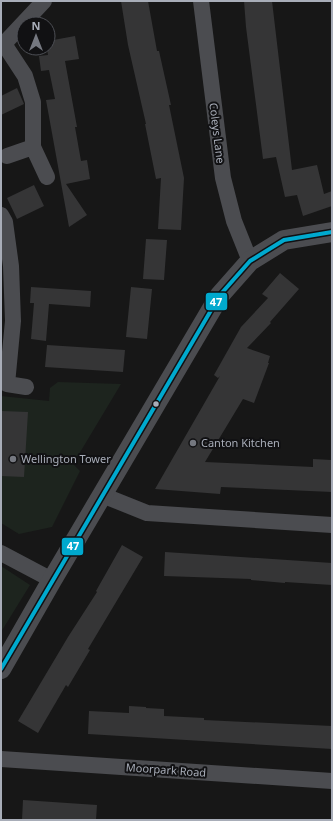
<svg xmlns="http://www.w3.org/2000/svg" width="333" height="821" font-family="'Noto Sans',sans-serif">
<style>
.green{fill:#1d241e}
.building{fill:#353536}
.lines{fill:none;stroke-linecap:round;stroke-linejoin:round}
.minor{stroke:#4b4c50;stroke-width:16}
.tertiary{stroke:#4b4c50;stroke-width:20}
.bus-1-casing{stroke:#111113;stroke-width:7}
.bus-1{stroke:#00a9ce;stroke-width:4}
.bus-dot{fill:#a8adb8;stroke:#111113;stroke-width:1.5}
.poi-dot{fill:#757880;stroke:#111113;stroke-width:1.5}
.labels{text-anchor:middle;stroke-width:4;stroke-linejoin:round;paint-order:stroke}
.street-label{font-size:11px;fill:#a8adb8;stroke:#111113}
.poi-label{font-size:11px;fill:#a8adb8;stroke:#111113;text-anchor:start}
.line-badge{stroke:#111113;stroke-width:1.5}
.badge-label{font-size:11px;text-anchor:middle;font-weight:bold;fill:#fff}
</style>
<rect width="100%" height="100%" fill="#171717"/>
<!-- green -->
<path class="green" d="M58,382L121,384L73,464L80,471L52,527L19,534L1,523V396L49,401L50,388Z
M1,566L30,585L1,632Z"/>
<!-- building -->
<path class="building" d="M121,1H148L157,51H159L171,105H169L184,178L181,230L158,229L161,178L156,179L145,124H146L128,45Z
M244,1H272L292,170L317,165L324,194L332,191V206L303,216L297,195L285,197L276,157L263,159L246,27Z
M75,36L79,59L65,61L77,127H75L81,161L87,160L90,179L66,184L87,215L69,227L46,100L55,99L49,70L41,71L39,56L48,55L47,48H48V41Z
M17,88L24,104L1,115V96Z
M34,185L44,206L17,219L7,198Z
M146,239L167,240L164,280L143,279Z
M280,273L299,289L270,322L271,323L247,348L270,356L268,363H269L254,403L243,399L205,462L313,467V459L331,460L332,492L221,487L220,494L155,489L220,376L218,378L214,375L241,327L268,298L262,294Z
M31,287L91,291L90,307L49,304L46,341L31,339L34,303H30Z
M131,287L152,289L147,339L126,337Z
M47,345L125,350L123,372L45,367Z
M1,411L28,412L24,477L1,476Z
M122,545L143,557L88,649L90,650L68,687L66,685L38,733L18,721L68,637L97,592L96,591Z
M165,552L332,563V585L285,582V583L251,580V579L164,576Z
M129,706L146,707V708L164,709V716L204,718V720L332,726V749L88,734L89,711L129,713Z
M23,800L97,805L96,820H22Z"/>
<g class="lines">
<!-- minor -->
<path class="minor" d="M201,1L223,178L234,221L250,261
M4,44L25,76L33,102V147L47,177
M1,47L44,1
M7,156L33,147
M1,215L5,222L11,266L13,321L7,384L26,387
M102,495L147,513L332,525
M1,553L52,580
M1,759L332,781"/>
<!-- tertiary -->
<path class="tertiary" d="M1,669L52,580L220,295L250,261L284,240L332,232"/>
<!-- bus-1 casing -->
<g class="bus-1-casing">
<path id="bus-1" d="M1,669L220,295L250,261L284,240L332,232"/>
</g>
<!-- bus-1 -->
<use href="#bus-1" class="bus-1"/>
</g>
<!-- markers -->
<circle class="bus-dot" cx="156" cy="404" r="3.5"/>
<g class="poi-dot">
<circle cx="193" cy="443" r="4"/>
<circle cx="13" cy="459" r="4"/>
</g>
<g class="labels">
<!-- street labels -->
<g class="street-label">
<text transform="translate(217 133) rotate(83)" y="4">Coleys Lane</text>
<text transform="translate(166 770) rotate(4)" y="4">Moorpark Road</text>
</g>
<!-- poi labels -->
<g class="poi-label">
<text x="201" y="447">Canton Kitchen</text>
<text x="21" y="463">Wellington Tower</text>
</g>
</g>
<g class="line-badge">
<rect x="205" y="292" width="23" height="19" rx="4" fill="#00a9ce"/>
<rect x="61" y="537" width="23" height="19" rx="4" fill="#00a9ce"/>
</g>
<g class="badge-label">
<text x="216" y="306">47</text>
<text x="73" y="550">47</text>
</g>
<!-- border -->
<rect width="333" height="821" fill="none" stroke="#a8adb8" stroke-width="4"/>
<!-- north arrow -->
<g transform="translate(36 36)"><circle r="19" fill="#111113" stroke="#4d4f55"/>
<path d="M0-3L7 15L0 10L-7 15Z" fill="#757880"/>
<text y="-6" font-size="11" font-weight="bold" text-anchor="middle" fill="#a8adb8">N</text>
</g>
</svg>
